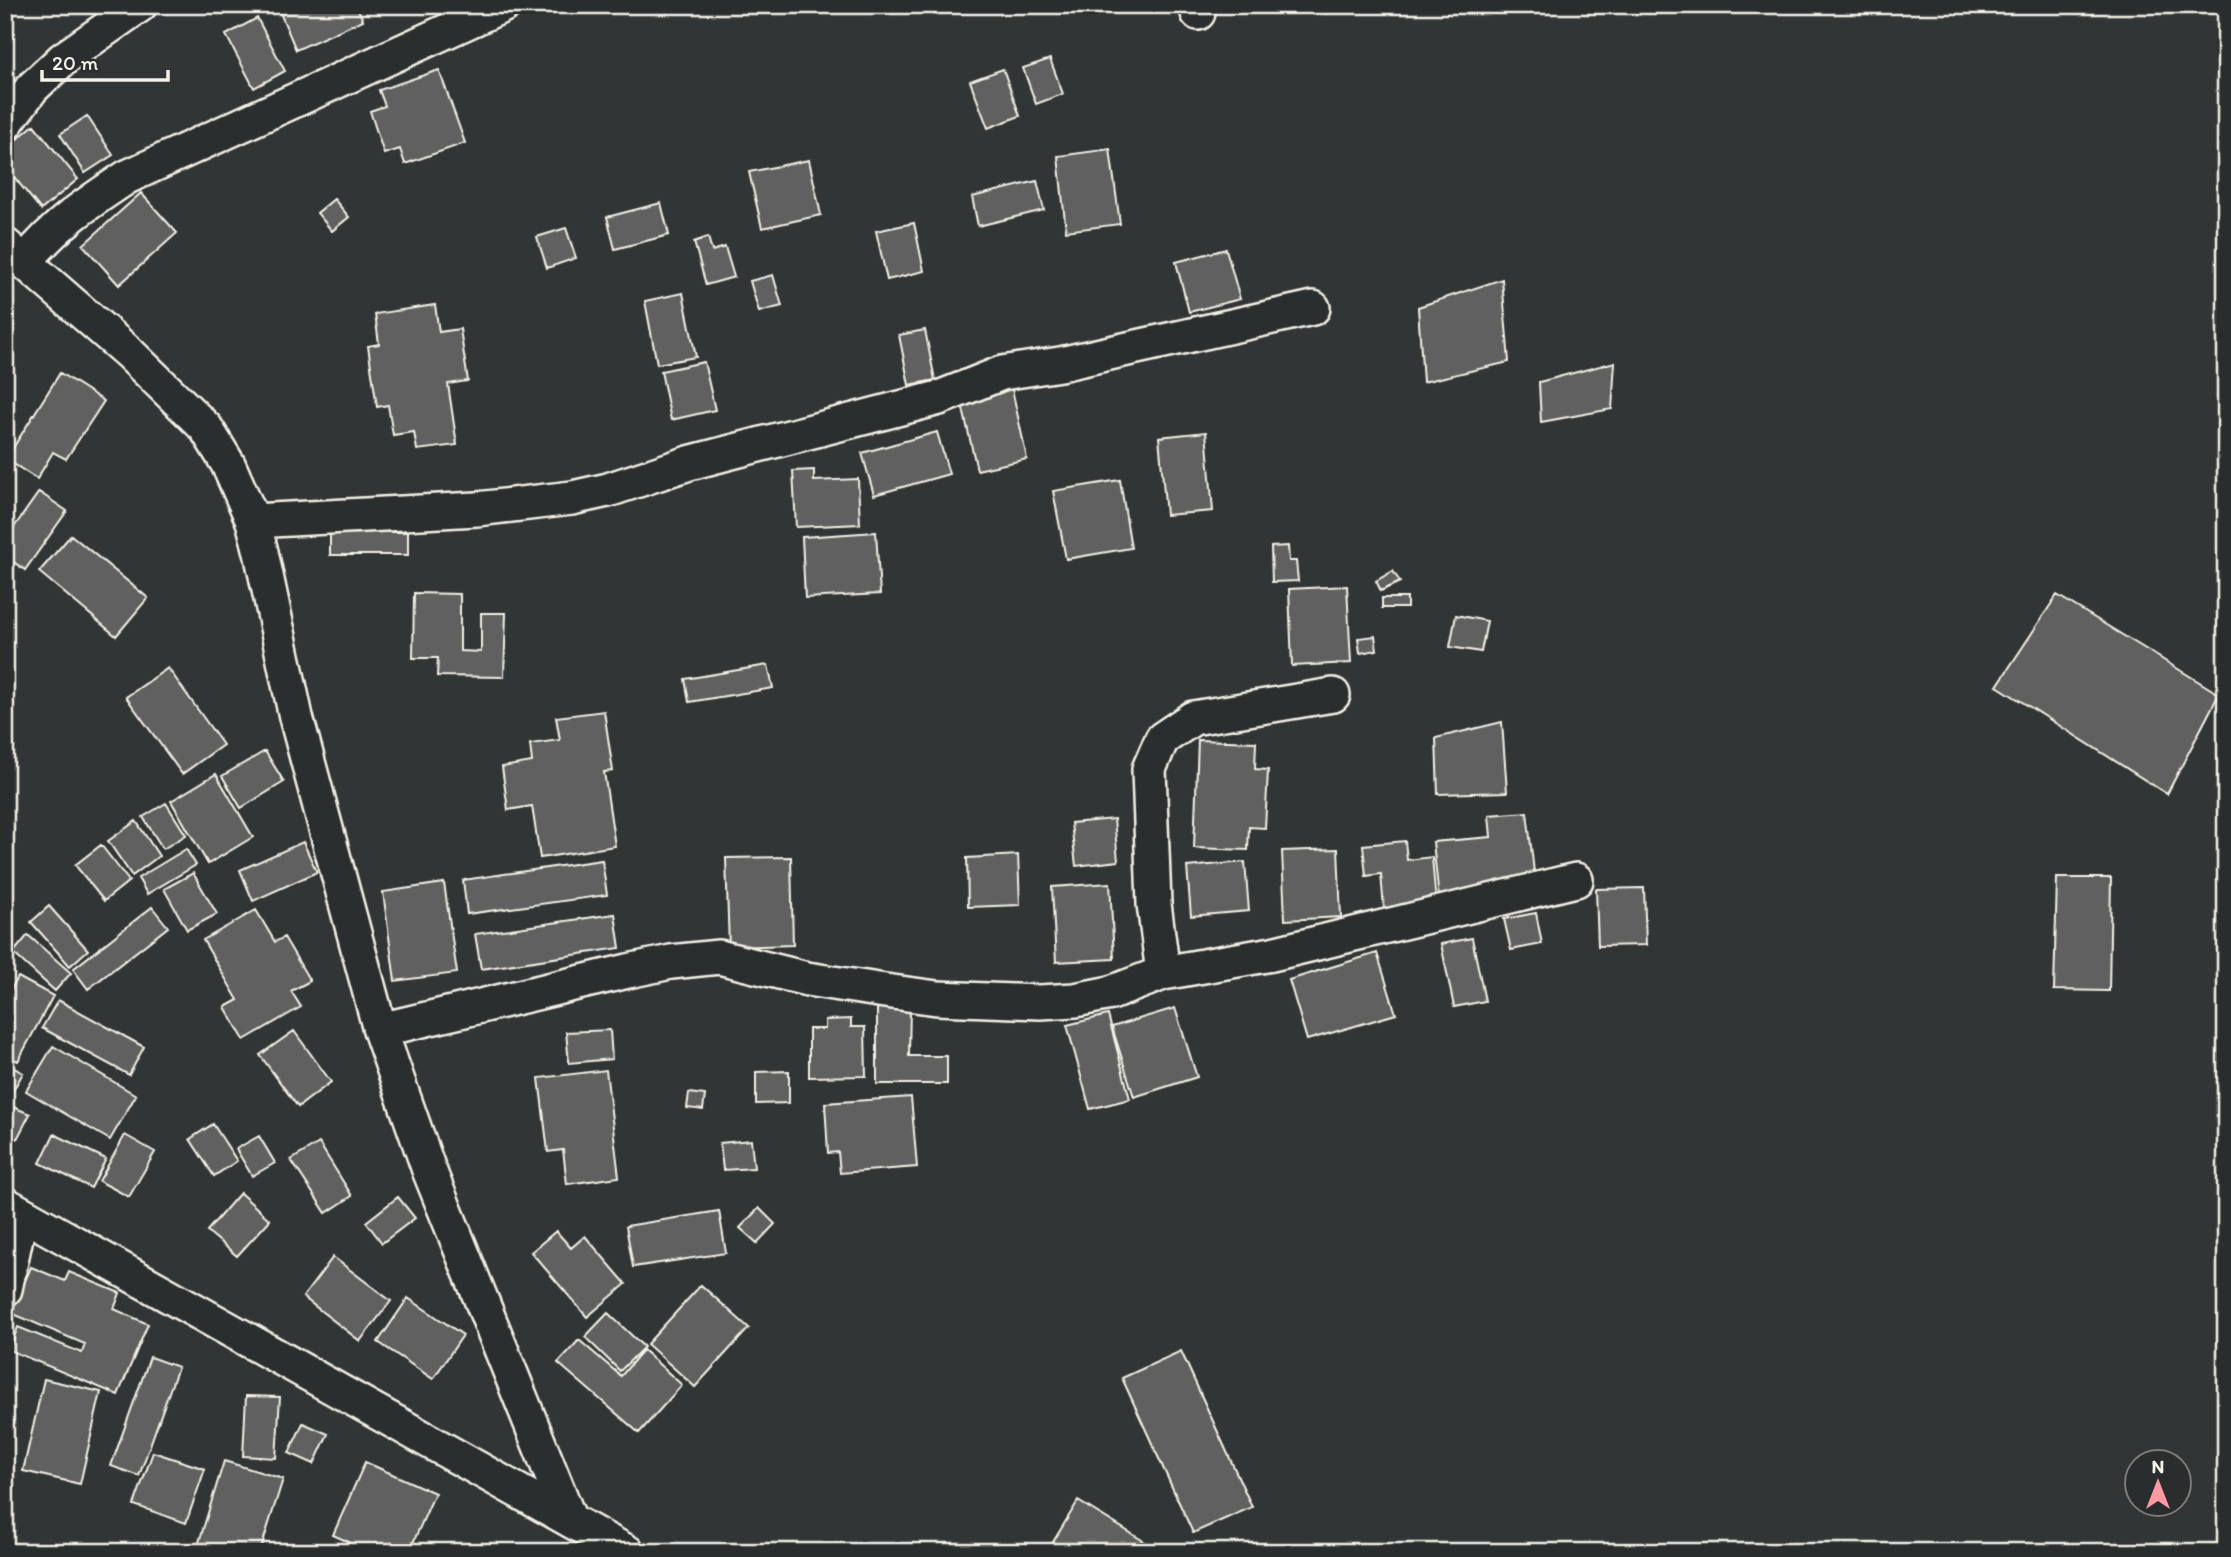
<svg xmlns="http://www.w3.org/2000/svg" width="2231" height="1557" font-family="Itim,sans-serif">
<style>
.building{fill:#5f605f;stroke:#f4f1e8;stroke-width:2}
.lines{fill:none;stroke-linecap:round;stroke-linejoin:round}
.street-casing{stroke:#f4f1e8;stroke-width:38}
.street{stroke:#2a2d2e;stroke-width:33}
</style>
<rect width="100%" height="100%" fill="#323535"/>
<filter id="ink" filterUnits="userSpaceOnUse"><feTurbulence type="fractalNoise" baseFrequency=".0143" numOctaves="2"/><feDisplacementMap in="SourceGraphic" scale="14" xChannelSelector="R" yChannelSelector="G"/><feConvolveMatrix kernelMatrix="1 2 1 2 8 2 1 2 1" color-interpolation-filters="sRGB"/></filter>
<g filter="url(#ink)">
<!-- building -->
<path class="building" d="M284,5H356L363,20L296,50L278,8Z
M257,18L285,71L254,88L226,35Z
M1050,59L1063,94L1036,104L1023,68Z
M1003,69L1020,116L988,128L970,81Z
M439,70L465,143L405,164L400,149L384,154L370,111L385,106L379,90Z
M87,116L113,155L85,173L60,134Z
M34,125L78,179L41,210L5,166V149Z
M1110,149L1120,224L1066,231L1058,156Z
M809,160L821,215L762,228L749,172Z
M1037,181L1044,210L978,226L972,197Z
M141,193L177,233L119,285L83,245Z
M334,199L349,217L332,231L317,213Z
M661,203L669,235L615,249L607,217Z
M914,223L924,271L887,280L876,231Z
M566,228L576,258L547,268L537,237Z
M708,237L712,251L725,247L734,277L706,285L694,242Z
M1226,249L1240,299L1189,312L1176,262Z
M773,275L782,306L759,312L750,281Z
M1502,279L1509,362L1423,382L1418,307Z
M683,293L696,357L657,364L645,301Z
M435,305L439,332L460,329L468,381L448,384L457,445L417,450L414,432L393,435L388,405L377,407L368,346L379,344L375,314Z
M925,330L935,380L909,385L899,335Z
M704,362L715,410L671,420L661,371Z
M1615,362L1612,409L1541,422L1539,382Z
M60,373L104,401L66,459L53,452L37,479L6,459Z
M1012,389L1027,459L977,470L961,400Z
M937,432L949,474L874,495L862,453Z
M1206,432L1213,511L1166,515L1159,437Z
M814,470V481L858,479L860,524L796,527L793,471Z
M1120,480L1131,548L1066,559L1053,491Z
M39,492L67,511L25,570L5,556V540Z
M330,532H408V555H330Z
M876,532L880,594L805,598L802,537Z
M71,535L148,598L116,636L39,572Z
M1288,546L1289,561H1296L1298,581L1272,582L1271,547Z
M1393,571L1400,582L1381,591L1376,581Z
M1347,586L1351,663L1292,666L1289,589Z
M414,593L460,594V651L481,652V613H506L504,677L437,676L438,658H413Z
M2057,595L2219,694L2167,794L1997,686Z
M1382,598H1407V608H1382Z
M1456,615L1487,621L1481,652L1450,647Z
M1375,636L1377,650L1360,653L1358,638Z
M768,665L773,688L689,702L685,679Z
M168,668L223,745L182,774L126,697Z
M604,711L613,771L604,772L615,846L540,858L532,806L508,810L502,767L532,762L530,744L560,740L556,717Z
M1502,722L1507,792L1438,794L1436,738Z
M1198,740L1256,742L1255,769L1268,770L1265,828L1249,827L1248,850L1194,848Z
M265,751L284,782L241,808L222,776Z
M216,774L253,837L208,864L171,801Z
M166,803L186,835L163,849L143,817Z
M1527,812L1536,889L1439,899L1433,842L1491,837L1489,815Z
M1114,819L1118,861L1076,866L1071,823Z
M136,821L159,856L132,876L108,841Z
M1405,841L1407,860L1432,857L1436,904L1384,909L1381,874L1366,876L1363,845Z
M303,842L317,872L253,901L240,870Z
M101,845L129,881L104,901L75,865Z
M186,849L196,865L147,894L138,878Z
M1338,849L1341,917L1285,920L1282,851Z
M1018,855L1020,905L968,907L967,858Z
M791,857L793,945L729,947L726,858Z
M602,860L607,895L467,914L463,880Z
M1245,862L1249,911L1191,916L1187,867Z
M193,873L217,914L187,930L164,889Z
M2057,878H2111L2109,991L2054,990Z
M444,883L457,973L395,981L383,892Z
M1110,883L1114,959L1056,962L1052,887Z
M1644,888L1646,945L1598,946L1596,889Z
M49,906L88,950L70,966L31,922Z
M152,907L168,927L88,989L73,969Z
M256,910L275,942L284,937L310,981L291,991L301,1007L244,1040L225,1007L238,1000L203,940Z
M1536,913L1542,944L1511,950L1504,919Z
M615,914L620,948L481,969L475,934Z
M28,935L71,973L55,991L13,953Z
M1472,938L1485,1001L1454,1007L1441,944Z
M1377,953L1396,1014L1307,1040L1289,980Z
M18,977L53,996L18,1061L5,1055V1000Z
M58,1000L144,1047L129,1075L42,1028Z
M877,1005L910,1006L909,1056H947V1084H877Z
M1175,1008L1197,1077L1134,1097L1112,1027Z
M1108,1015L1130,1099L1090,1109L1067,1025Z
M851,1019V1027H865L866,1076L809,1077V1029H825V1020Z
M610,1030L612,1059L569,1063L566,1032Z
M294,1031L331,1082L298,1107L260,1055Z
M53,1046L136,1095L110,1140L26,1091Z
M5,1063L23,1073L5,1104Z
M606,1070L619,1177L567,1184L563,1150L548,1152L539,1078Z
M789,1071V1103L756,1104V1072Z
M689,1093L705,1095L703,1110L687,1108Z
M911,1097L917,1167L840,1173L838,1152L828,1153L825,1103Z
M11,1106L30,1114L17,1139L5,1134V1118Z
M213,1124L237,1161L214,1176L190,1139Z
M54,1134L106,1159L91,1188L40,1163Z
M125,1135L155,1152L129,1197L99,1181Z
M259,1136L275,1163L252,1176L236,1149Z
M751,1140L754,1168L723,1170L720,1143Z
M319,1143L352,1196L326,1213L291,1160Z
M240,1193L270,1220L237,1256L207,1231Z
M398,1197L415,1218L382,1243L366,1222Z
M759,1208L775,1224L757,1243L740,1228Z
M719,1211L726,1253L633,1267L626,1226Z
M556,1231L571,1248L585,1236L626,1284L587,1317L531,1252Z
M333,1257L391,1301L360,1341L303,1297Z
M31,1267L65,1281L69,1272L120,1293L114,1309L148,1324L118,1395L9,1350L18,1327L82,1353L85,1344L11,1313Z
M701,1285L749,1328L695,1387L647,1344Z
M408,1298L463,1335L433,1379L378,1342Z
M608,1313L644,1347L620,1371L585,1337Z
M579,1340L621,1376L643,1350L682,1385L639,1433L558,1363Z
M1181,1351L1252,1507L1193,1533L1122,1378Z
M150,1357L178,1367L139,1476L111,1466Z
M44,1379L101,1392L80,1484L23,1471Z
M246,1396L280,1397L276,1458L243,1456Z
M303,1423L328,1434L314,1464L289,1453Z
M153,1452L205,1469L186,1523L134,1505Z
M224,1461L283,1479L260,1552H196Z
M365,1462L435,1493L409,1552H371L333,1535Z
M1078,1501L1147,1543L1142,1552H1047Z"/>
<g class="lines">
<!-- street casing -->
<g class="street-casing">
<path id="street" d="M1196,5L1198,13
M5,124L32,88L63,59L140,5
M5,245L129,353L206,428L228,464L253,521L261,552L296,717L380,1030L429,1170L569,1518
M25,262C56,224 86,204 127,177L504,5
M253,521L477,509L572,498L608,490L689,463L939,398L1002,373L1060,364L1313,308
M1163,973L1154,904L1149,769L1162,739L1193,718L1333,695
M380,1030L628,971L671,962L719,957L807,979L885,991L937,998L1040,1002L1075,1000L1111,993L1163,973L1272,954L1576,880
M5,1204L627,1552
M5,1289L21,1213"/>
</g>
<!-- street -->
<use href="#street" class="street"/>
</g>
</g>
<!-- margin -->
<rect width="2231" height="1557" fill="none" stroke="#2a2d2e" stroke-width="28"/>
<rect x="14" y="14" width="2203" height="1529" fill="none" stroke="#f4f1e8" stroke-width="2.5" filter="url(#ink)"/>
<!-- north arrow -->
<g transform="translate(2158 1483)"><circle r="33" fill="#2a2d2e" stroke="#7b7b78" stroke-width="2"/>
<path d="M0-5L12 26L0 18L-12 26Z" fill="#ff9aa2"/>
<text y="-10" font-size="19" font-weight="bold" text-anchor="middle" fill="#f4f1e8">N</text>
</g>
<!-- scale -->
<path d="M42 70v10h126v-10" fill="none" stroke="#f4f1e8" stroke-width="3.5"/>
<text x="52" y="70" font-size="21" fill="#f4f1e8" stroke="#2a2d2e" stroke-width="5" paint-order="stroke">20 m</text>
</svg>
